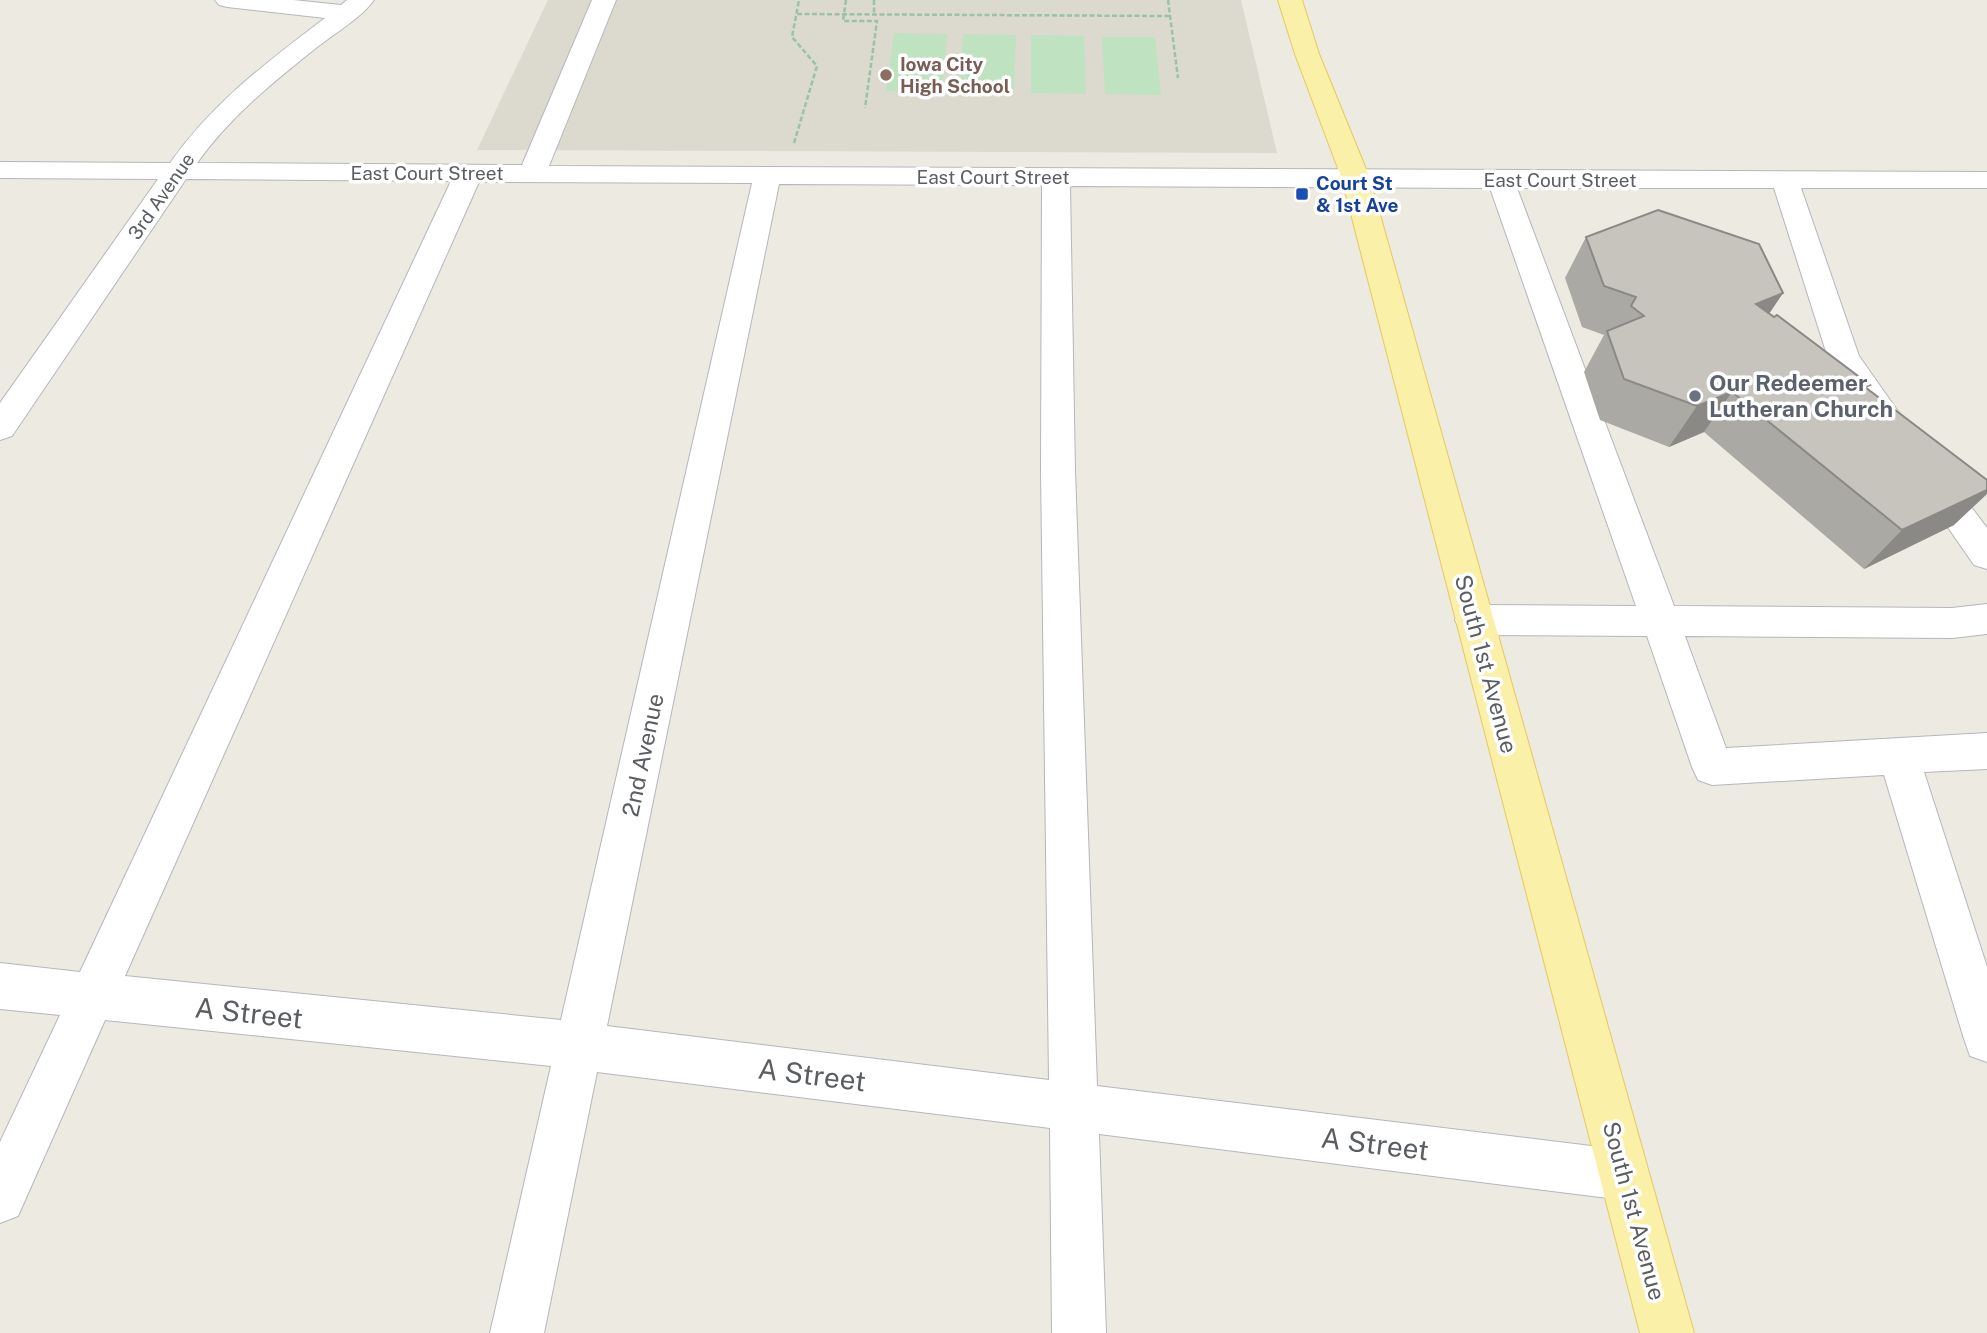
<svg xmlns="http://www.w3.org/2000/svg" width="1987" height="1333" font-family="'Public Sans',sans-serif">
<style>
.education{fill:#dcd9cf}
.green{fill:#bfe2c0}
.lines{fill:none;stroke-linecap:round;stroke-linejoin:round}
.minor-casing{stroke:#b4b7bb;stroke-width:2}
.major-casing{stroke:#e8c85e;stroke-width:2}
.path{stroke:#99c2a7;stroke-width:2.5;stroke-dasharray:5 2.5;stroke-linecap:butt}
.minor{fill:#fff;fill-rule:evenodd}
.major{fill:#faf0a8;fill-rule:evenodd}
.wall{fill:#aba9a3}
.shaded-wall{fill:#8b8985}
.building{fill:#c7c4be;stroke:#8b8985;stroke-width:2}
.education-dot{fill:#8d6e63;stroke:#fff;stroke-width:2.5}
.transit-dot{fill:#1a4fb4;stroke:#fff;stroke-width:2.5}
.worship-dot{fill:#6b7280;stroke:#fff;stroke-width:2.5}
.labels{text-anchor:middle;stroke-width:7;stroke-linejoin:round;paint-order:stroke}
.far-education-label{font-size:19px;font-weight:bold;fill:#785e54;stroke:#fff;text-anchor:start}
.far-street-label{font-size:19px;fill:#5a5d61;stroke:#fff}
.far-transit-label{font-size:19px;font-weight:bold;fill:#164399;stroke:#fff;text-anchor:start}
.worship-label{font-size:23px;font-weight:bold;fill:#5b616d;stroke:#fff;text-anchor:start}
.street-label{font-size:23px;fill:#5a5d61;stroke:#fff}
.near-street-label{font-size:28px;fill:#5a5d61;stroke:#fff}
</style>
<rect width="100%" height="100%" fill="#eceae1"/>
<!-- education -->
<path class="education" d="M548,0H1241L1277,153L477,150Z"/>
<!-- green -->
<path class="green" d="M894,33L947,34L942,91H886Z
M963,34L1016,35L1014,92H959Z
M1031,35L1084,36L1086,94L1031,93Z
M1102,37H1155L1161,95L1105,94Z"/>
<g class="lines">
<!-- minor casing -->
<g class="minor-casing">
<path id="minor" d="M215,0H293L341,5L347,0H374C360,19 335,33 316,48C272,83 230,117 197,163L522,165L592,0H616L549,166L1987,172V188H1801L1859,356L1902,417L1898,425L1886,429L1874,425L1828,358L1774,188H1517L1674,606L1952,608L1987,604V634L1952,638L1685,636L1726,748L1987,733V769L1924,772L1987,967V1062L1970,1056L1964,1039L1884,775L1712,785L1698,780L1692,767L1647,636L1474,635L1461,631L1455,620L1461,609L1474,605L1636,606L1490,188L1070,186L1075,471L1097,1086L1624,1150L1642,1157L1649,1175L1642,1193L1624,1200L1099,1134L1106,1333H1052L1050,1128L597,1072L544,1333H490L551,1066L105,1020L18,1216L0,1223V1142L60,1015L0,1009V963L80,972L451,181L186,179L12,436L0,440V403L158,179L0,178V162L170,163C213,102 266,63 325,18L227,7L219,5ZM479,182L752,183L561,1020L125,976ZM779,184L1042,185L1041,471L1049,1080L607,1026Z
M1930,464L1942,468L1987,528V569L1974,565L1913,477L1918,468Z"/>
</g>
<!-- major casing -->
<g class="major-casing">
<path id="major" d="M1278,0H1302L1319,54L1370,179L1694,1333H1640L1342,179L1295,54Z"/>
</g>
<!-- path -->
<path class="path" d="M846,0L843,21H877L865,108
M874,0V15
M1168,0L1178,78
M797,14L1170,16
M794,143L817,66L792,37L799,0"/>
<!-- minor -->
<use href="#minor" class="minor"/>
<!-- major -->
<use href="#major" class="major"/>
</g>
<!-- wall -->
<path class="wall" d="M1586,237L1783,293L1769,313L1867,389L1954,525L1864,569L1704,432L1669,447L1600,420L1584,372L1604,335L1582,327L1565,278Z"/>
<!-- shaded-wall -->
<path class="shaded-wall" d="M1783,293L1755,335L1756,304Z
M1732,392L1704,432L1669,447L1697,406Z
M1987,490V494L1954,525L1864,569L1902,530Z"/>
<!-- building -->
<path class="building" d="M1658,210L1759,244L1783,293L1756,304L1774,317L1777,315L1870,385L1865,387L1987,480V490L1902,530L1732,392L1697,406L1624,379L1607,331L1644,316L1631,306L1636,297L1604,286L1586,237Z"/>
<!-- markers -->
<circle class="education-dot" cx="886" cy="75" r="7"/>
<rect class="transit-dot" x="1295" y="187" width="14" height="14" rx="3.5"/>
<circle class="worship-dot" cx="1695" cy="396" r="7"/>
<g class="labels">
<!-- far-education labels -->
<g class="far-education-label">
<text x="900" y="71">Iowa City<tspan x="900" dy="22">High School</tspan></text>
</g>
<!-- far-street labels -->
<g class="far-street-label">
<text x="427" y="180">East Court Street</text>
<text x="993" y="184">East Court Street</text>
<text x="1560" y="187">East Court Street</text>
<text transform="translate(161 196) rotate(-55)" y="7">3rd Avenue</text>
</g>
<!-- far-transit labels -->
<g class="far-transit-label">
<text x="1316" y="190">Court St<tspan x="1316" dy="22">&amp; 1st Ave</tspan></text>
</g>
<!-- worship labels -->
<g class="worship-label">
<text x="1709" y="391">Our Redeemer<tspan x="1709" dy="26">Lutheran Church</tspan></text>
</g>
<!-- street labels -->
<g class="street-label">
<text transform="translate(1486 664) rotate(75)" y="8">South 1st Avenue</text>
<text transform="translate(643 755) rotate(-78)" y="8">2nd Avenue</text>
<text transform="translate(1634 1211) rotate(75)" y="8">South 1st Avenue</text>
</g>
<!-- near-street labels -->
<g class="near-street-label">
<text transform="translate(249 1013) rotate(6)" y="10">A Street</text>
<text transform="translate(812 1075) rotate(7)" y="10">A Street</text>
<text transform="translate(1375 1144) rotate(7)" y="10">A Street</text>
</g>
</g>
</svg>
